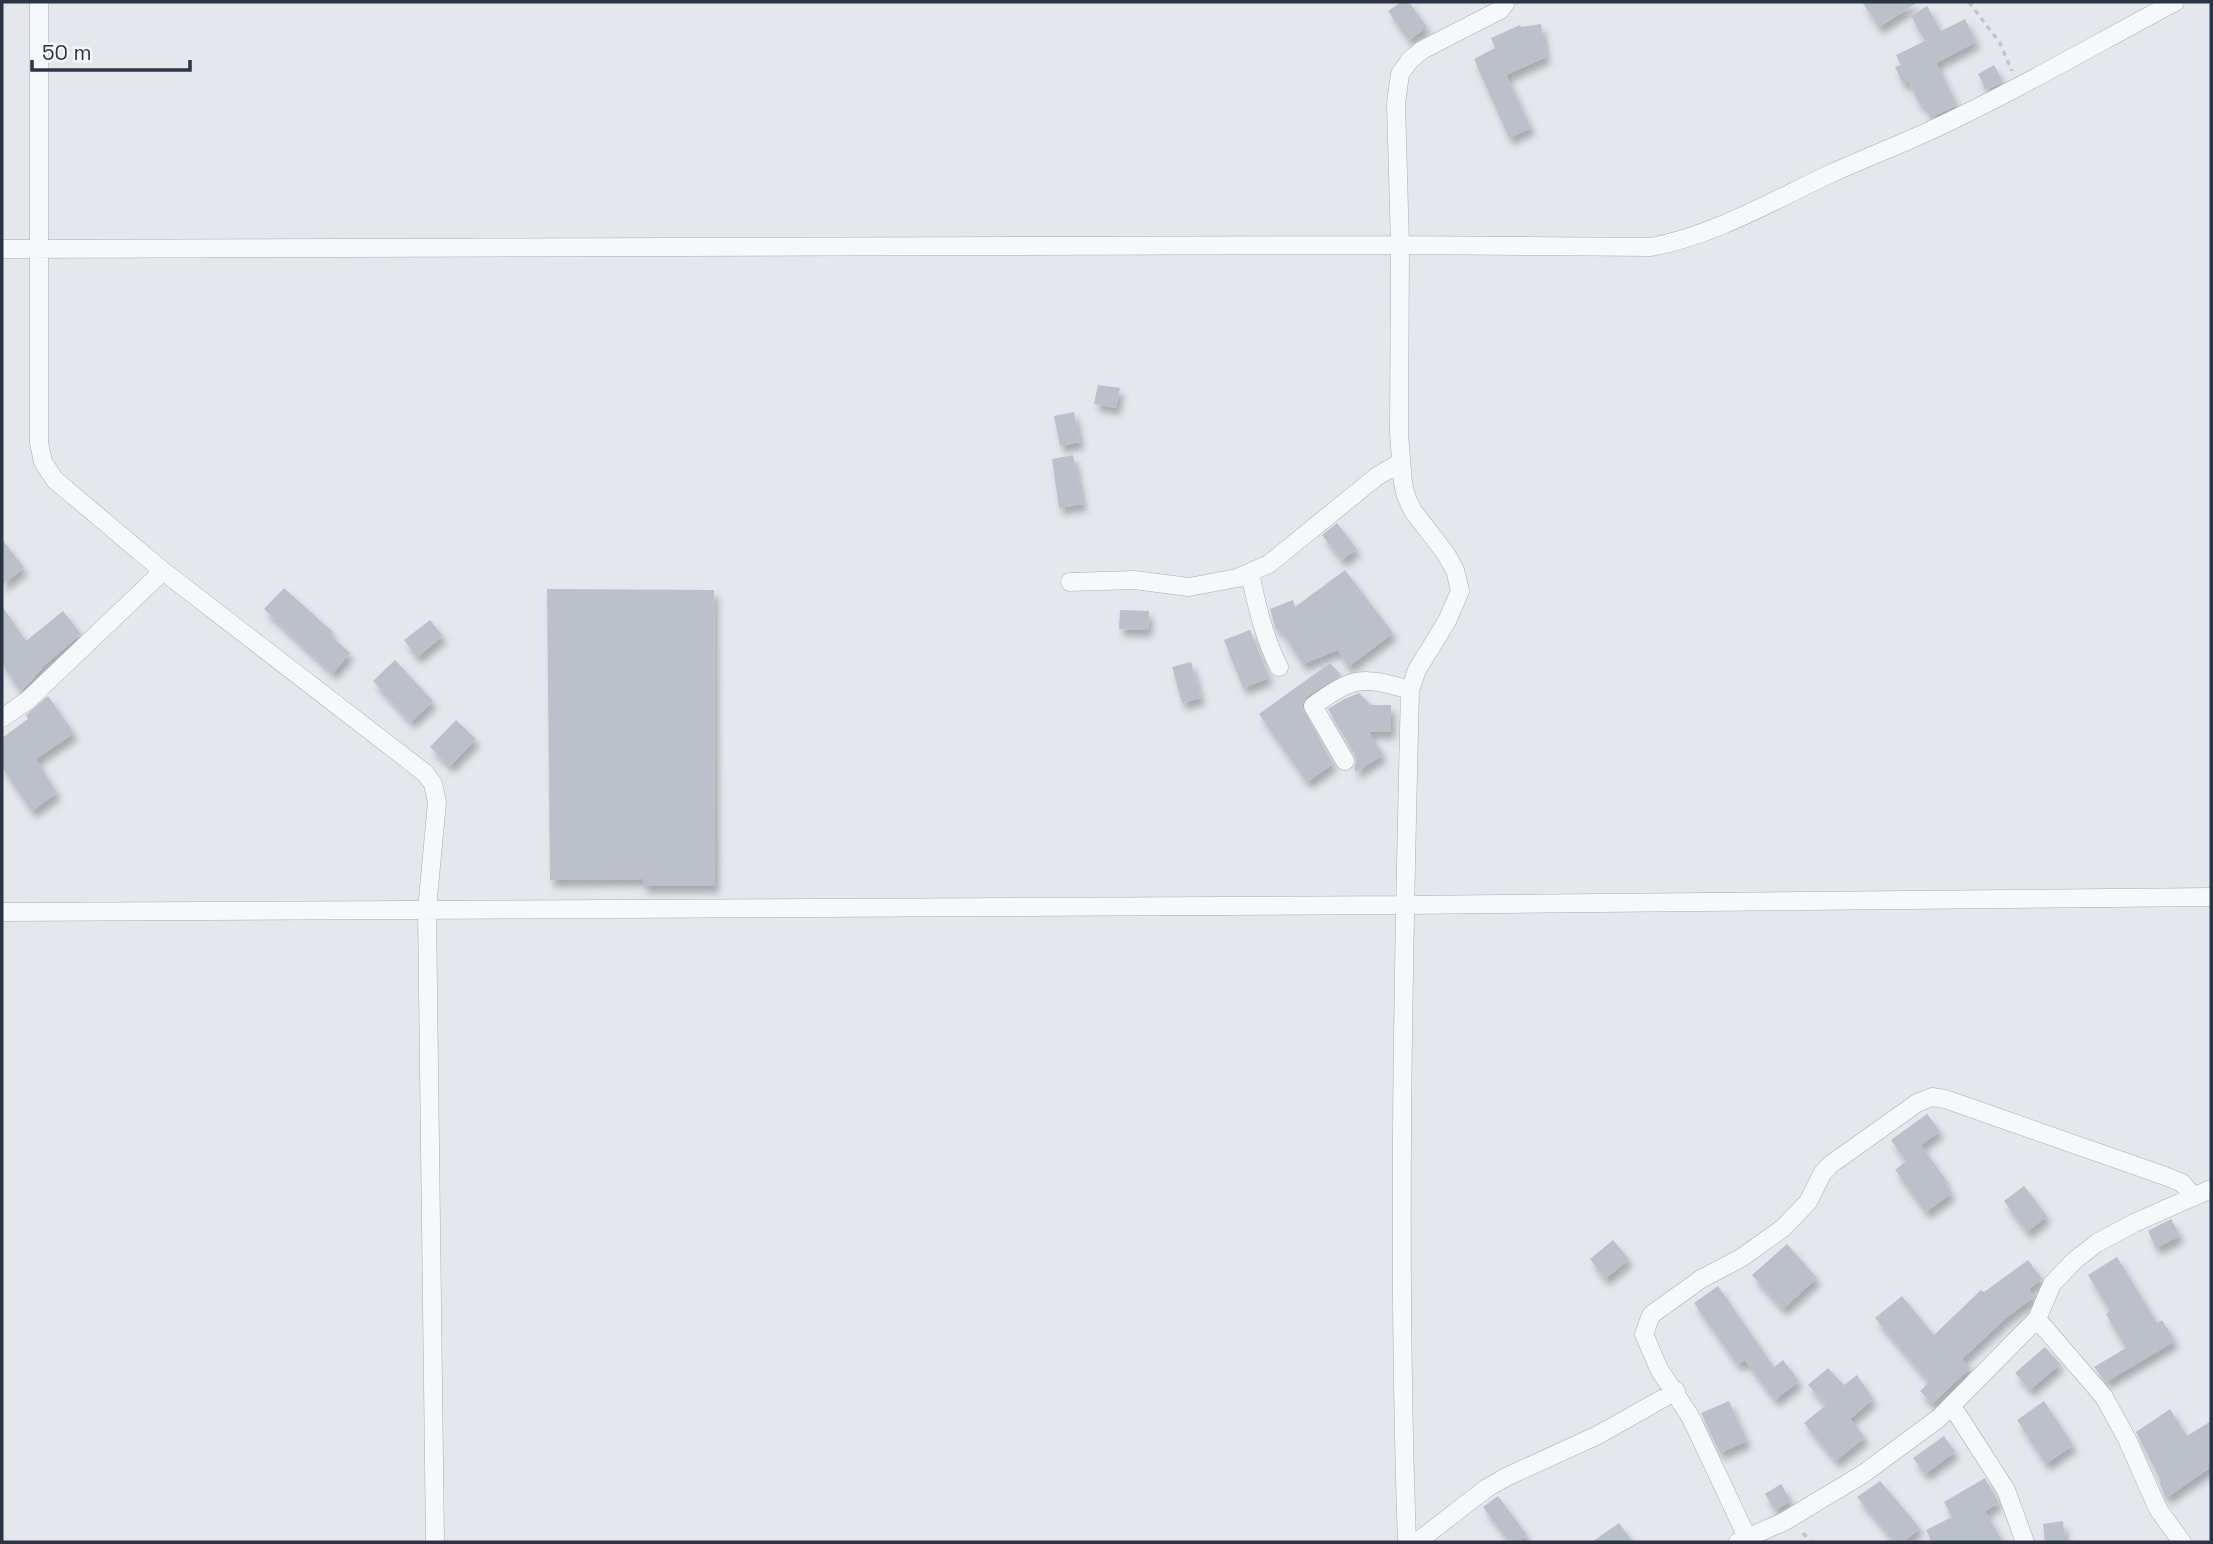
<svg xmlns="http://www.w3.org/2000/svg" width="2213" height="1544" font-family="'Space Grotesk',sans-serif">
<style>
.building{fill:#bbc0ca;filter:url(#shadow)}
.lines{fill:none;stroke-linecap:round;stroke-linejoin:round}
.street-casing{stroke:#a9aeb7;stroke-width:19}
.path{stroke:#c2c5cb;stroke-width:3.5;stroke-dasharray:5 5;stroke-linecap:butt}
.street{stroke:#f7f8fa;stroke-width:18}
</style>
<defs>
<filter id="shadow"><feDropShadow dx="4" dy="7" stdDeviation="3.5" flood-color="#0004"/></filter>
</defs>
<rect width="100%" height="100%" fill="#e4e7ec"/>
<!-- building -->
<path class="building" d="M1401,2H1409L1427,27L1409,40L1388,11Z
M1862,2H1918L1879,27Z
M1927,6L1941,31L1965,19L1976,42L1936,63L1957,105L1930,118L1924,104L1921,106L1908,81L1903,84L1895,67L1901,65L1896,55L1925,41L1911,16Z
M1541,24L1546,57L1506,75L1531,128L1509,138L1474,59L1495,48L1491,38L1520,25L1521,27Z
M1994,65L2003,82L1986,90L1978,74Z
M1098,385L1120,388L1116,408L1094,404Z
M1074,412L1080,442L1060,446L1054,416Z
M1073,455L1083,504L1059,508L1052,459Z
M1337,523L1357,549L1342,560L1322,535Z
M2,539L24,568L2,585Z
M1345,570L1393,633L1348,667L1338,650L1303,664L1280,629L1276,630L1270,609L1293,600L1295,607Z
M284,588L333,632L330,635L350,653L333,673L264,609Z
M547,589L714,590L715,886H643V879L550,880Z
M2,606L26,641L63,611L81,634L41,668L42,669L34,676L35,677L21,691L2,664Z
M1120,610L1149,611L1148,630L1119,629Z
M430,620L443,636L417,657L404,640Z
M1250,630L1269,678L1243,688L1224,640Z
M395,660L433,701L411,722L373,681Z
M1191,662L1201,698L1182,703L1172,667Z
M1330,663L1341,675L1306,697L1302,706L1333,764L1307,782L1259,714Z
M1359,693L1371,705H1391V732H1369L1383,755L1356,772L1354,768L1356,762L1355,755L1328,709L1344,699Z
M48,696L74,733L36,759L57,793L32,811L2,767V738L28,719L26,715Z
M456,720L476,739L450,766L430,747Z
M1927,1114L1940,1131L1921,1145L1946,1180L1944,1182L1952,1193L1926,1212L1895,1170L1906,1161L1891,1140Z
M2024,1186L2047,1216L2027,1232L2004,1201Z
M2171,1219L2180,1236L2156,1248L2148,1231Z
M1613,1240L1629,1259L1605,1279L1590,1259Z
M1787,1244L1817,1278L1783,1309L1752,1275Z
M2117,1257L2157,1323L2162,1320L2175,1341L2106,1382L2094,1367L2126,1348L2106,1314L2110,1311L2088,1275Z
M2028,1260L2042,1279L2029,1289L2034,1297L2006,1318L1962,1359L1970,1368L1932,1404L1920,1391L1929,1382L1875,1318L1902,1296L1934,1335L1981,1290L1984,1292Z
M1718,1286L1774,1367L1783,1360L1799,1381L1775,1400L1745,1360L1738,1365L1694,1303Z
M2045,1347L2060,1364L2030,1390L2015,1373Z
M1828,1368L1844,1385L1857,1375L1873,1399L1850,1419L1865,1437L1836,1461L1804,1423L1826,1405L1808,1385Z
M1729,1401L1747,1441L1720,1453L1701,1413Z
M2044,1401L2073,1445L2046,1464L2017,1420Z
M2170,1409L2187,1436L2211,1421V1467L2166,1498L2159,1482L2161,1481L2136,1432Z
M1944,1436L1955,1452L1925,1474L1913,1458Z
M1985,1478L1999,1503L1985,1511L2003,1542H1932L1926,1530L1952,1517L1944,1502Z
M1880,1481L1920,1528L1903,1542H1895L1857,1497Z
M1781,1484L1791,1501L1775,1510L1765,1494Z
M1498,1496L1527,1535L1518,1542H1510L1483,1507Z
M2063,1521L2065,1542H2045L2043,1524Z
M1619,1523L1633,1542H1592Z"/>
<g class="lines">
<!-- street casing -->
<g class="street-casing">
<path id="street" d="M39,2V443L43,462L55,480L163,571L425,773L433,784L437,802L427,909L435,1542
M2,249L1400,245L1651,247C1715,235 1774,200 1832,173C1863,159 1894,147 1925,133C2010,94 2092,46 2175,2
M1250,574C1257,606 1264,638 1279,667
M1070,582L1134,580L1189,587L1237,578L1269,564L1376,477L1401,462
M2,718L28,700L163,571
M1345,761L1313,706C1354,676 1362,676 1410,690
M2,912L1404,905L2211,897
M2037,1319L2104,1397L2127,1439L2158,1509L2182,1542
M1952,1406L2006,1490L2025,1542
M1747,1537L1690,1416L1659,1369L1644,1334L1651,1315L1701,1279L1741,1258L1783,1228L1808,1202L1822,1174L1830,1165L1917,1103L1932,1097L1945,1099L2165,1176L2182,1183L2194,1197
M1407,1542C1397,1258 1403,974 1410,690L1417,670L1447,621L1460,591L1455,570L1446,554L1413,511L1406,496L1403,483L1399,434L1400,245L1396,103L1400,74L1410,60L1422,50L1500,10L1506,2
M1417,1542L1487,1488L1506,1477L1598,1435L1676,1391
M1738,1542L1785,1521L1863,1474L1939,1418L2037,1319L2052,1284L2075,1260L2097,1243L2134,1223L2211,1189"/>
</g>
<!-- path -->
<path class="path" d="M1969,2L2000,43L2012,71
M1803,1533L1811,1542"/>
<!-- street -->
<use href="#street" class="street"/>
</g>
<!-- border -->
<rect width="2213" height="1544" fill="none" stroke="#2b3445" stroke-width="7"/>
<!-- scale -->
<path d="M32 60v10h158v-10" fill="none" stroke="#2b3445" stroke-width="3.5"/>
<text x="42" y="60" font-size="21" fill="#2b3445" stroke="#f4f6f9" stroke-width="5" paint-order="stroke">50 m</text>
</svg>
